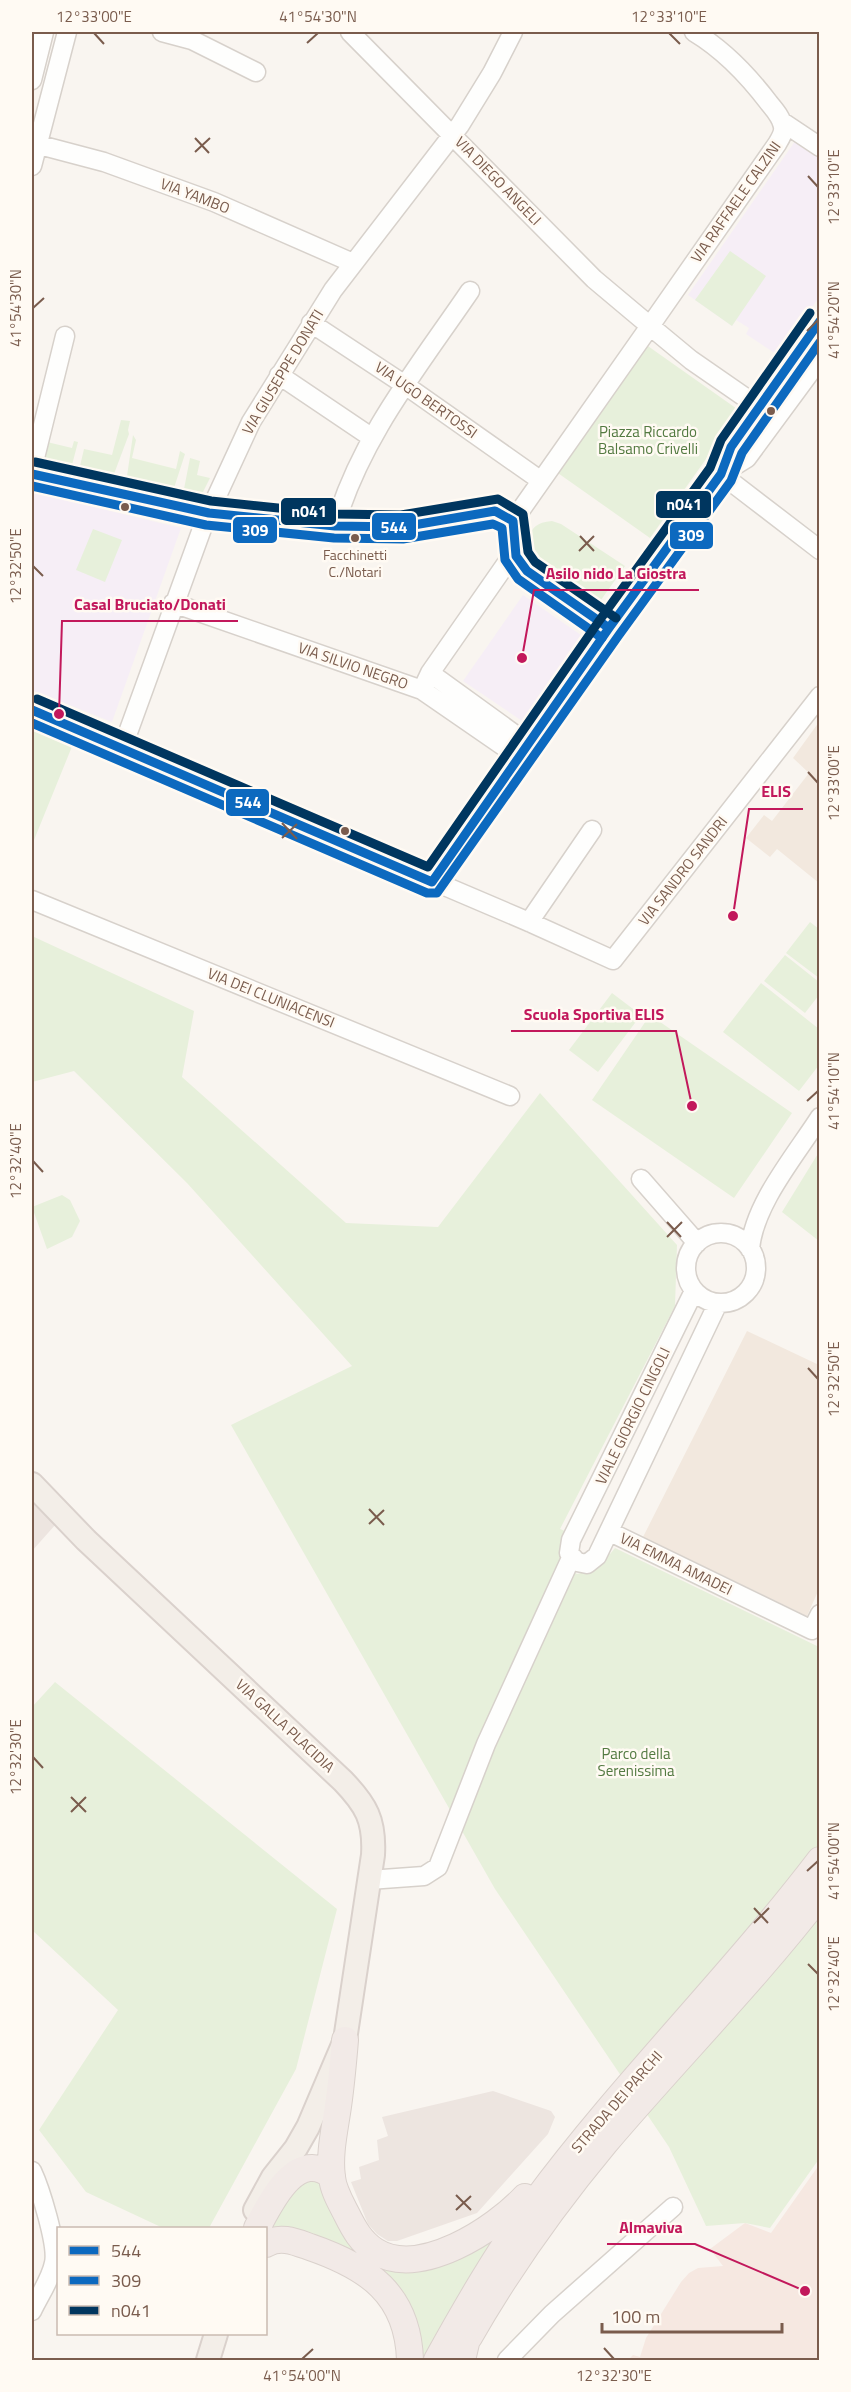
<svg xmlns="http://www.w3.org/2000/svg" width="851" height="2392" font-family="'Titillium Web',sans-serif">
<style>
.residential{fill:#f2e8de}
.commercial{fill:#f6e8e1}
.industrial{fill:#ede5e0}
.education{fill:#f6eef6}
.green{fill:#e7f0db}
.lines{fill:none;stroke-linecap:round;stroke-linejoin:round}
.minor-casing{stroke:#d7d1cb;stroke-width:21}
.major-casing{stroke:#dad1cc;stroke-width:26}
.highway-casing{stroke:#dad1cc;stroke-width:28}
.minor{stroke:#fefefd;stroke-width:18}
.major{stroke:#f3eee8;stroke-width:22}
.highway{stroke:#f2eae7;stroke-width:26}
.bus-1-casing{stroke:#fffaf3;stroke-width:14}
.bus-2-casing{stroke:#fffaf3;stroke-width:14}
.bus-3-casing{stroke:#fffaf3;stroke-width:14}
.bus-1{stroke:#0c69bf;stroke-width:9}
.bus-2{stroke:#0c69bf;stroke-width:9}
.bus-3{stroke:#00365f;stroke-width:9}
.ticks{fill:none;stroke:#7a5c4d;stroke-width:2}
.bus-dot{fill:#7a5c4d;stroke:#fffaf3;stroke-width:2}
.labels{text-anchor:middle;stroke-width:5;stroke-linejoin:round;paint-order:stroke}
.bus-label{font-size:14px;fill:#7a5c4d;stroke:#fffaf3}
.street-label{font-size:15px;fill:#7a5c4d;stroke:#fffaf3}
.park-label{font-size:15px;fill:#537a41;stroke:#fffaf3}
.leader{fill:none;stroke:#c2185b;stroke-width:2}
.callout-dot{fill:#c2185b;stroke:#fffaf3;stroke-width:2}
.callout-label{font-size:16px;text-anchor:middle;font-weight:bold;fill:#c2185b;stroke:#fffaf3;stroke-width:5;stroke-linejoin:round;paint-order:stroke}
.line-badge{stroke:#fffaf3;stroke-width:2}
.badge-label{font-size:16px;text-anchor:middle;font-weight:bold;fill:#fff}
.neatline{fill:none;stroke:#7a5c4d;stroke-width:2}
.ticks-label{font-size:15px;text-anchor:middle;fill:#7a5c4d}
</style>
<rect width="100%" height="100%" fill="#f9f5f0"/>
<!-- residential -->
<path class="residential" d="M819,722V883L777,849L770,857L746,838L764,815L772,821L809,773L793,758Z
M747,1331L819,1365V1589L807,1616L643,1537Z"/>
<!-- commercial -->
<path class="commercial" d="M819,2165V2360H628L633,2355L640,2357L646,2338L681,2282L689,2273L698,2268L723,2266L710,2249L745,2223L771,2233Z"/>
<!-- industrial -->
<path class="industrial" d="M32,1499L56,1524L32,1551Z
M493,2091L551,2111L555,2117L548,2134L477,2213L397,2241H388L377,2234L368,2224L351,2182L361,2179L359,2167L379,2160L377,2140L388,2136L382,2117Z"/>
<!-- education -->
<path class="education" d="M798,137L819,152V297L779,356L746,334L749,328L736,320L732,326L688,295Z
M32,492L181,528L112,722L32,690Z
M523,595L581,635L522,721L463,681Z"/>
<!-- green -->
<path class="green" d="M730,251L766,276L732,326L695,300Z
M645,344L740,411L650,538L555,471Z
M121,420L130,421L128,430L129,434L114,474L80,466L84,449L112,455Z
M133,435L136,440L132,458L176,469L180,451L185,454L174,488L127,476Z
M74,441L78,442L72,465L43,457L47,442L72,448Z
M190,458L200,461L197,475L210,478L202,494L184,489Z
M552,521L561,524L625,566L601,600L539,559C525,541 526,523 552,521Z
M93,529L122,540L105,582L76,570Z
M32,726L73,744L32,845Z
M810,922L819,929V978L786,953Z
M32,936L194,1011L182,1077L346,1223L438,1227L540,1093L677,1245L675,1306L560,1529L565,1531C557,1550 559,1563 577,1574L594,1570L606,1552L610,1554L615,1548L819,1647V2159L770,2228L745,2223L706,2226L669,2147L495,1889L231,1425L352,1366L187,1183L74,1071L32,1082Z
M785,955L819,982V995L805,1013L764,981Z
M761,983L819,1029V1065L799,1091L723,1032Z
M612,993L641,1015L598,1072L569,1050Z
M650,1015L792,1113L734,1198L592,1100Z
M819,1152V1241L782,1212Z
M62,1195L70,1200L80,1221L72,1237L47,1249L32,1207Z
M55,1682L337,1909L296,2069L209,2228H163L86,2192L39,2130L118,2010L32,1930V1707Z
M314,2180L322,2181L369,2255L499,2232L423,2360H418L402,2299L271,2231C280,2209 287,2184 314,2180Z"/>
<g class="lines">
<!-- minor casing -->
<g class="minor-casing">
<path id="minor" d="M162,32L192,40L256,72
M350,32L594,279L650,326L777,144C780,139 784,133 783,127C782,118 774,109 769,103C747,74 724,50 694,32
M32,80L44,32
M781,121L820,147
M32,143L104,162L214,202L353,263
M32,166L67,32
M311,323L405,385L540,480
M279,375L371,437
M32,470L65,336
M32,474L209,513L335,526L402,527L443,521L492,510L501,513L513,521
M721,474L747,458L820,359
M721,474L820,550
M335,526C360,438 419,366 470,291
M173,603L422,690L519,757
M609,628L527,571L516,556L513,521L650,326L691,360L759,407
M430,673L528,744
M422,690L430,673L515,551
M32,710L529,922L613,960L820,696
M122,749L203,526L251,422L333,290L460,125L492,73L513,32
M432,882L609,628L721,474L731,447L820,320
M32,900L510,1096
M529,922L592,830
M641,1179L697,1243
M686 1268a35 35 0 1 1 70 0a35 35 0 1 1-70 0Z
M750,1249C754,1204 795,1156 820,1117
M694,1291L571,1540L569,1553L577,1562L587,1564L597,1556L718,1303
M610,1532L812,1630L820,1614
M369,1880L424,1876L438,1867L486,1744L571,1558
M32,2171C40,2188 58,2245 54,2263C51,2279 39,2296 32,2311
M507,2360L552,2314L673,2207"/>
</g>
<!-- major casing -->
<g class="major-casing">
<path id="major" d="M32,1484L86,1540L343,1781C366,1805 375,1820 373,1855L345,2040L308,2127L296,2148L273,2177L255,2210
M208,2360L216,2334"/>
</g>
<!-- highway casing -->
<g class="highway-casing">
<path id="highway" d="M345,2040C343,2064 341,2088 337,2113C334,2133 329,2156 332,2177C333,2190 341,2203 347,2215C354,2229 361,2242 375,2251C420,2279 495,2229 525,2197
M257,2228C270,2204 296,2147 332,2176
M266,2244C280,2235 296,2242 310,2247C368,2267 408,2294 410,2360
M469,2337C508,2269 555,2203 605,2143C676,2059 753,1982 820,1895
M437,2360C467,2306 498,2252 535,2202C623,2083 730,1978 820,1860
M462,2360L466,2343"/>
</g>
<!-- minor -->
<use href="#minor" class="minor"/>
<!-- major -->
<use href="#major" class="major"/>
<!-- highway -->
<use href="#highway" class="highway"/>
<!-- bus-1 casing -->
<g class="bus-1-casing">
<path id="bus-1" d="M32,474L209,513L335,526L402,527L495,511L513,521L516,556L527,571L609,628
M32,710L432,882L609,628L721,474L731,447L820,321"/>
</g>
<!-- bus-2 casing -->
<g class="bus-2-casing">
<path id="bus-2" d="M32,486L206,525L334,538L403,539L493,524L502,528L505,560L518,579L602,638
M32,723L427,893H437L619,635L731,481L742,453L820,342"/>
</g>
<!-- bus-3 casing -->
<g class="bus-3-casing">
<path id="bus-3" d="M35,462L211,501L336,514L401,515L498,499L523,514L528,552L535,562L616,618
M37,699L428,867L599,621L710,468L721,440L810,313"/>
</g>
<!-- bus-1 -->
<use href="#bus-1" class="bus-1"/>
<!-- bus-2 -->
<use href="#bus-2" class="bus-2"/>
<!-- bus-3 -->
<use href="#bus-3" class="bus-3"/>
</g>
<!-- ticks -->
<path class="ticks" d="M94,33L104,44M669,33L680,44M307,43L318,33M195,138L209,153M195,152L210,138M808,176L818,187M33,308L44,298M807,331L818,320M580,536L594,551M579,551L594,536M33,566L43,576M808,772L818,783M282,823L297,839M282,838L297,824M807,1101L818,1091M33,1161L43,1172M667,1222L681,1237M667,1237L682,1222M808,1368L818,1379M369,1509L384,1525M369,1524L384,1510M33,1757L43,1768M71,1797L86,1812M71,1812L86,1797M807,1871L818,1861M754,1908L768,1923M754,1923L769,1908M808,1964L818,1974M456,2195L471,2210M456,2210L471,2196M604,2348L614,2359M302,2359L313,2349"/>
<!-- markers -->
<g class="bus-dot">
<circle cx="771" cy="411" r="5"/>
<circle cx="125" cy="507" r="5"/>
<circle cx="355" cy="538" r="5"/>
<circle cx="345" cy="831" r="5"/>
</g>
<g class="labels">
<!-- bus labels -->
<g class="bus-label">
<text x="355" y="560">Facchinetti<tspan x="355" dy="17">C./Notari</tspan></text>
</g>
<!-- street labels -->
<g class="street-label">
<text transform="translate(498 181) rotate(46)" y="5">VIA DIEGO ANGELI</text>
<text transform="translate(195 196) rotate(21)" y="5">VIA YAMBO</text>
<text transform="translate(736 202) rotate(-55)" y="5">VIA RAFFAELE CALZINI</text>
<text transform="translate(283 372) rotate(-59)" y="5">VIA GIUSEPPE DONATI</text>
<text transform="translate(426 400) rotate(35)" y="5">VIA UGO BERTOSSI</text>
<text transform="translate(353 666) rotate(19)" y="5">VIA SILVIO NEGRO</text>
<text transform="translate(683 871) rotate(-52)" y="5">VIA SANDRO SANDRI</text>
<text transform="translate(271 998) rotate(22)" y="5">VIA DEI CLUNIACENSI</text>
<text transform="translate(633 1416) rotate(-64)" y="5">VIALE GIORGIO CINGOLI</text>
<text transform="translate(676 1564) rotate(26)" y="5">VIA EMMA AMADEI</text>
<text transform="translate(285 1726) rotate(43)" y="5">VIA GALLA PLACIDIA</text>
<text transform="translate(617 2102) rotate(-49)" y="5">STRADA DEI PARCHI</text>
</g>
<!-- park labels -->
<g class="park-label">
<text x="648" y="437">Piazza Riccardo<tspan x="648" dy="17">Balsamo Crivelli</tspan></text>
<text x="636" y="1759">Parco della<tspan x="636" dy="17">Serenissima</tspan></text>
</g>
</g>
<!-- callouts -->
<path class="leader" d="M522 658L534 590H699M59 714L62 621H238M733 916L749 809H803M692 1106L676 1031H511M805 2291L695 2244H607"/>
<g class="callout-dot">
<circle cx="522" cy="658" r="6"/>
<circle cx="59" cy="714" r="6"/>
<circle cx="733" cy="916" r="6"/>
<circle cx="692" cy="1106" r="6"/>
<circle cx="805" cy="2291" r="6"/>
</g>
<g class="callout-label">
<text x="616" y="579">Asilo nido La Giostra</text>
<text x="150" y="610">Casal Bruciato/Donati</text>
<text x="776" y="797">ELIS</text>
<text x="594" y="1020">Scuola Sportiva ELIS</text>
<text x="651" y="2233">Almaviva</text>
</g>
<g class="line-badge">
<rect x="655" y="490" width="57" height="29" rx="6" fill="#00365f"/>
<rect x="280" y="497" width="57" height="29" rx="6" fill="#00365f"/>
<rect x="371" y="512" width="46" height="29" rx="6" fill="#0c69bf"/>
<rect x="232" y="516" width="46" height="28" rx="6" fill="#0c69bf"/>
<rect x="669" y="521" width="45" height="29" rx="6" fill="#0c69bf"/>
<rect x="225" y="788" width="45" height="29" rx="6" fill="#0c69bf"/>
</g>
<g class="badge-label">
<text x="684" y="510">n041</text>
<text x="309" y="517">n041</text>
<text x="394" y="533">544</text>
<text x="255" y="536">309</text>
<text x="691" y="541">309</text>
<text x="248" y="808">544</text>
</g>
<!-- border -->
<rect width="851" height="2392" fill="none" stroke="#fffaf3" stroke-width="66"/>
<!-- legend -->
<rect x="57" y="2227" width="210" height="108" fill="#fffaf3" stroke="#cabbb1" stroke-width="1.5"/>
<rect x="69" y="2246" width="30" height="9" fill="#0c69bf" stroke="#cabbb1" stroke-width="1.5"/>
<text x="111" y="2257" font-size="18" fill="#7a5c4d">544</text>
<rect x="69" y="2276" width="30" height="9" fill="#0c69bf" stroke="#cabbb1" stroke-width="1.5"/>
<text x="111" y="2287" font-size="18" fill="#7a5c4d">309</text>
<rect x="69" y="2306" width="30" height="9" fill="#00365f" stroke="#cabbb1" stroke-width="1.5"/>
<text x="111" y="2317" font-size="18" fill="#7a5c4d">n041</text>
<!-- scale -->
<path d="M602 2323v9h180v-9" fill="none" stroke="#7a5c4d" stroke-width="3"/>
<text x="611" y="2323" font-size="18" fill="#7a5c4d" stroke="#fffaf3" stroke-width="4.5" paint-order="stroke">100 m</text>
<rect x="33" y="33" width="785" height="2326" class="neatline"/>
<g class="ticks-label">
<text x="94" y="22">12°33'00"E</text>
<text x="318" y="22">41°54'30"N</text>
<text x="669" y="22">12°33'10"E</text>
<text transform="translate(834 187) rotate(-90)" y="5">12°33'10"E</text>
<text transform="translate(16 308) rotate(-90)" y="5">41°54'30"N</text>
<text transform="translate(834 320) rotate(-90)" y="5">41°54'20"N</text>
<text transform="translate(16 566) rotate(-90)" y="5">12°32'50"E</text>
<text transform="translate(834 783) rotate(-90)" y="5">12°33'00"E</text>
<text transform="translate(834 1091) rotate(-90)" y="5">41°54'10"N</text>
<text transform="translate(16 1161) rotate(-90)" y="5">12°32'40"E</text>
<text transform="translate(834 1379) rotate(-90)" y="5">12°32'50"E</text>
<text transform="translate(16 1757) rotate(-90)" y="5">12°32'30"E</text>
<text transform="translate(834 1861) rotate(-90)" y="5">41°54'00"N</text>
<text transform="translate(834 1974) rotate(-90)" y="5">12°32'40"E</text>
<text x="302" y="2381">41°54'00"N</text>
<text x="614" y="2381">12°32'30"E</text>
</g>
</svg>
